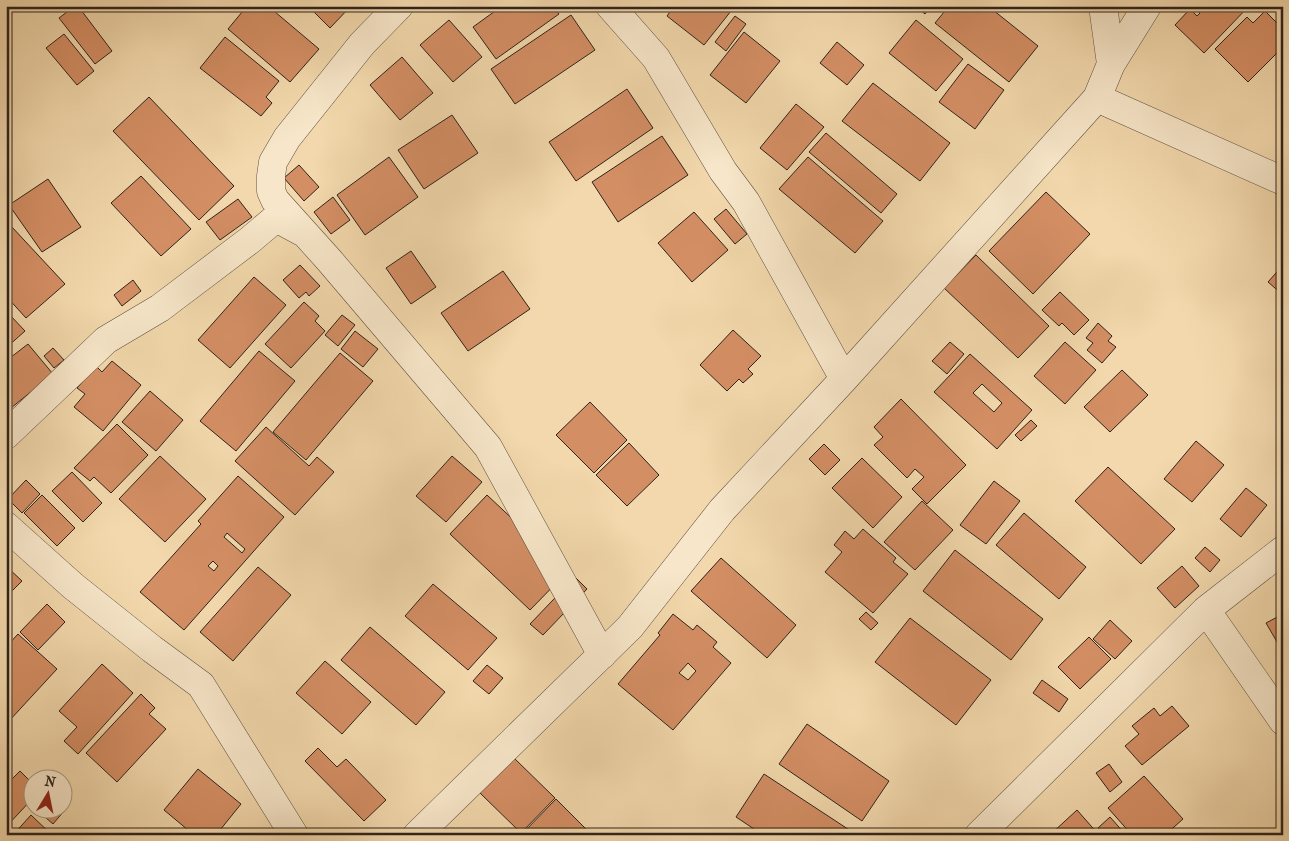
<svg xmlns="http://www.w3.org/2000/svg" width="1289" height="841" font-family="'IM FELL French Canon',serif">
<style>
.building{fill:#d48e64;stroke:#2e231c;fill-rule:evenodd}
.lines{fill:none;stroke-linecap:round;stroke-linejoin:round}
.minor-casing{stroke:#5f5040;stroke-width:29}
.minor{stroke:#f7e6c9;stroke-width:28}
</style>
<rect width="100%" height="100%" fill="#f2d8ac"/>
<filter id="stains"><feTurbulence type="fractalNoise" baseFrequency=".004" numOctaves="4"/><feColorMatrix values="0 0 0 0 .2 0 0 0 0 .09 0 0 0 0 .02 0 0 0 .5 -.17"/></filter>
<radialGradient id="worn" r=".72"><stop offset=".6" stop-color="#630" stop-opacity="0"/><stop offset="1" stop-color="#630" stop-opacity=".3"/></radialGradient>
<!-- building -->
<path class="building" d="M75,6H78L112,51L95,64L59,18Z
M247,6H268L319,49L290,82L228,29Z
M308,6H351L330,28Z
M502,6H553L559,14L496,59L473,27Z
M674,6H735L704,45L667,16Z
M915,6H931L925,14Z
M949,6H988L1038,46L1009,82L935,23Z
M1193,6H1249L1204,53L1175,25L1190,9L1197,16L1200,13Z
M1265,11L1283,29V47L1248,82L1215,49L1247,17L1253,23Z
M571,15L595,50L515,104L491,69Z
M735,16L746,24L726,51L715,42Z
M449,20L482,57L453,82L420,45Z
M916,20L963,59L936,91L889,53Z
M744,32L780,61L746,103L710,75Z
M64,34L94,71L77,85L46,48Z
M225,37L279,81L266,97L272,103L261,116L200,68Z
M837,42L864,65L847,85L820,63Z
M402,57L433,93L400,120L370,85Z
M968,64L1004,90L975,129L939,102Z
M873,83L950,143L920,181L842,121Z
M627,89L653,128L576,181L549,142Z
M149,97L234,186L199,220L113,131Z
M796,104L824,127L787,170L760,148Z
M452,115L478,153L424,189L398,150Z
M826,133L897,194L881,213L809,152Z
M662,136L688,175L618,222L592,182Z
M389,157L418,197L365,235L337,195Z
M808,157L883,221L855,253L779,189Z
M299,165L319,187L304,201L284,178Z
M141,176L191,229L161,256L111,203Z
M48,179L81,227L42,252L9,205Z
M1046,192L1090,234L1033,294L989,251Z
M333,197L350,220L331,234L314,212Z
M238,199L252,217L220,240L206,222Z
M726,209L747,234L735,244L714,219Z
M694,212L728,250L692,282L658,243Z
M11,226L65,284L26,318L6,296V230Z
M411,251L436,287L411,304L386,268Z
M976,255L1049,326L1018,358L944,288Z
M300,265L320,286L309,296L306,292L299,298L283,280Z
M1283,265V295L1268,282Z
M503,271L530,309L468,351L441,313Z
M254,277L286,305L230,368L198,340Z
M133,280L141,291L122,306L114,295Z
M1060,292L1089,320L1074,335L1062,323L1059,326L1042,310Z
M304,302L319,316L315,321L325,331L291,368L265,344Z
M9,314L25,331L6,348V316Z
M342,315L355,325L338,346L325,335Z
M1098,323L1112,336L1108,341L1116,347L1102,363L1087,350L1093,343L1086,338Z
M733,330L761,356L748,369L753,374L743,383L739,379L727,391L700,365Z
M355,331L378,349L363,367L341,349Z
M950,342L964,354L947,374L932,361Z
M1065,342L1096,370L1065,404L1034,376Z
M28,344L53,374L6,412V361Z
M53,348L64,360L54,368L44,356Z
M259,351L295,381L236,451L200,421Z
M340,353L373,381L306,460L273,432Z
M970,354L1032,410L997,449L934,392ZM982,384L1002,403L994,412L973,393Z
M112,361L141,385L103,431L74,407L85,394L77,388L96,366L102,372Z
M1122,370L1148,395L1110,432L1084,407Z
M150,391L183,420L156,451L122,422Z
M901,399L966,465L927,504L912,489L924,477L915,469L907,478L874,445L883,437L874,427Z
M590,402L627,440L594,473L556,435Z
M1031,420L1037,426L1021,441L1015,435Z
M117,424L148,455L111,493L94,477L90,481L74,468Z
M266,427L309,466L317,457L334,472L295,515L235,461Z
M1196,441L1224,465L1192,502L1164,479Z
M629,443L659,475L627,506L596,475Z
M824,444L840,460L825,475L809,459Z
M160,456L206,499L165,542L119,499Z
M452,456L482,482L446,522L416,496Z
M862,458L902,497L873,528L832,488Z
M1108,467L1175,529L1141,564L1075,501Z
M72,472L102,503L83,522L52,491Z
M238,476L284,517L184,630L140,592L201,524L198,521ZM227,533L245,549L242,553L224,537ZM213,561L218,566L214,571L208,566Z
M26,480L40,494L22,513L8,499Z
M994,481L1020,501L986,544L960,525Z
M1246,488L1267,505L1241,537L1220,519Z
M42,495L75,528L57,546L24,513Z
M487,495L568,571L530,610L450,534Z
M922,501L953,530L915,570L884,542Z
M1024,513L1086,567L1059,599L996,545Z
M863,529L896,558L893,562L908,574L873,613L825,572L842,552L834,545L845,531L854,539Z
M1205,547L1220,560L1210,572L1195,558Z
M955,550L1043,619L1011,660L923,591Z
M721,558L796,625L767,658L691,591Z
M6,566L22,581L6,597Z
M1182,566L1199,586L1175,608L1157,588Z
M258,567L291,595L233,661L200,632Z
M575,577L587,589L543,635L530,624Z
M433,584L497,638L468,670L405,616Z
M47,604L65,622L38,650L20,632Z
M866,612L878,623L871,630L859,619Z
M673,614L693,630L697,625L717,642L713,647L731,663L673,730L618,684L660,635L658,633ZM688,663L696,671L688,680L679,673Z
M1283,614V645L1280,647L1266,623Z
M910,618L991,680L956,725L875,662Z
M1110,620L1132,641L1115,659L1093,639Z
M370,627L445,692L416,725L341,660Z
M18,634L57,669L9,721L6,718V647Z
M1089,637L1111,659L1080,689L1058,667Z
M325,661L371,702L342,734L296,693Z
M102,664L133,693L78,754L64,741L77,727L59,711Z
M487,665L503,678L489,694L473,681Z
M1042,680L1068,699L1059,712L1033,693Z
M141,694L155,708L149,714L166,729L117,782L86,753Z
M1172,706L1189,726L1142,765L1125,746L1139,734L1132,726L1154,708L1160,716Z
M807,724L889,781L862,821L779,764Z
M318,748L337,767L346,759L386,800L364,821L305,761Z
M514,758L555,798L521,833L480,793Z
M1109,764L1122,782L1110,792L1096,773Z
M198,769L241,804L216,835H194L164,810Z
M20,771L32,783V799L6,827V785Z
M764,774L854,833L853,835H763L736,817Z
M1144,776L1183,819L1165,835H1132L1108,808Z
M556,799L590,833L588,835H521Z
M40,808H61L64,811L53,824L38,811Z
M1077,810L1099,835H1054L1052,833Z
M31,815L52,835H13Z
M1110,817L1126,835H1104L1098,828Z"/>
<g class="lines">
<!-- minor casing -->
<g class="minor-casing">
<path id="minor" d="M399,6L362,44L287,138L273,162L271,176V191L275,200L329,260L488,447L602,655
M610,6L656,58L723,171L746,202L844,379
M1103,6L1111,64
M1097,98L1283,181
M6,435L106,340L160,308L250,240L276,218L302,232
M6,526L73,586L152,649L201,685L294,835
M1206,610L1283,721
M417,835L630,627L722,510L844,379L1097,98L1111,64L1147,6
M979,835L1206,610L1283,550"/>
</g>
<!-- minor -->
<use href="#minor" class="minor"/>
</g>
<!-- margin -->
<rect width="1289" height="841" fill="none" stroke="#f2d8ac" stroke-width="25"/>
<rect x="8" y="8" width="1274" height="826" fill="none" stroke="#2e231c" stroke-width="2.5"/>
<rect x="12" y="12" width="1264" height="816" fill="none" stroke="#2e231c"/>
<!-- north arrow -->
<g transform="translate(48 794) rotate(10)"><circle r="24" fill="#f7e6c9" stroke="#a79884"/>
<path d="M0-4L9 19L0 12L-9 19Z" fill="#8f2418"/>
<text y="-8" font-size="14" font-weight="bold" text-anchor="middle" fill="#2e231c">N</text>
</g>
<rect width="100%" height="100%" filter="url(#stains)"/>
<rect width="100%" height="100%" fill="url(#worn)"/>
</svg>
